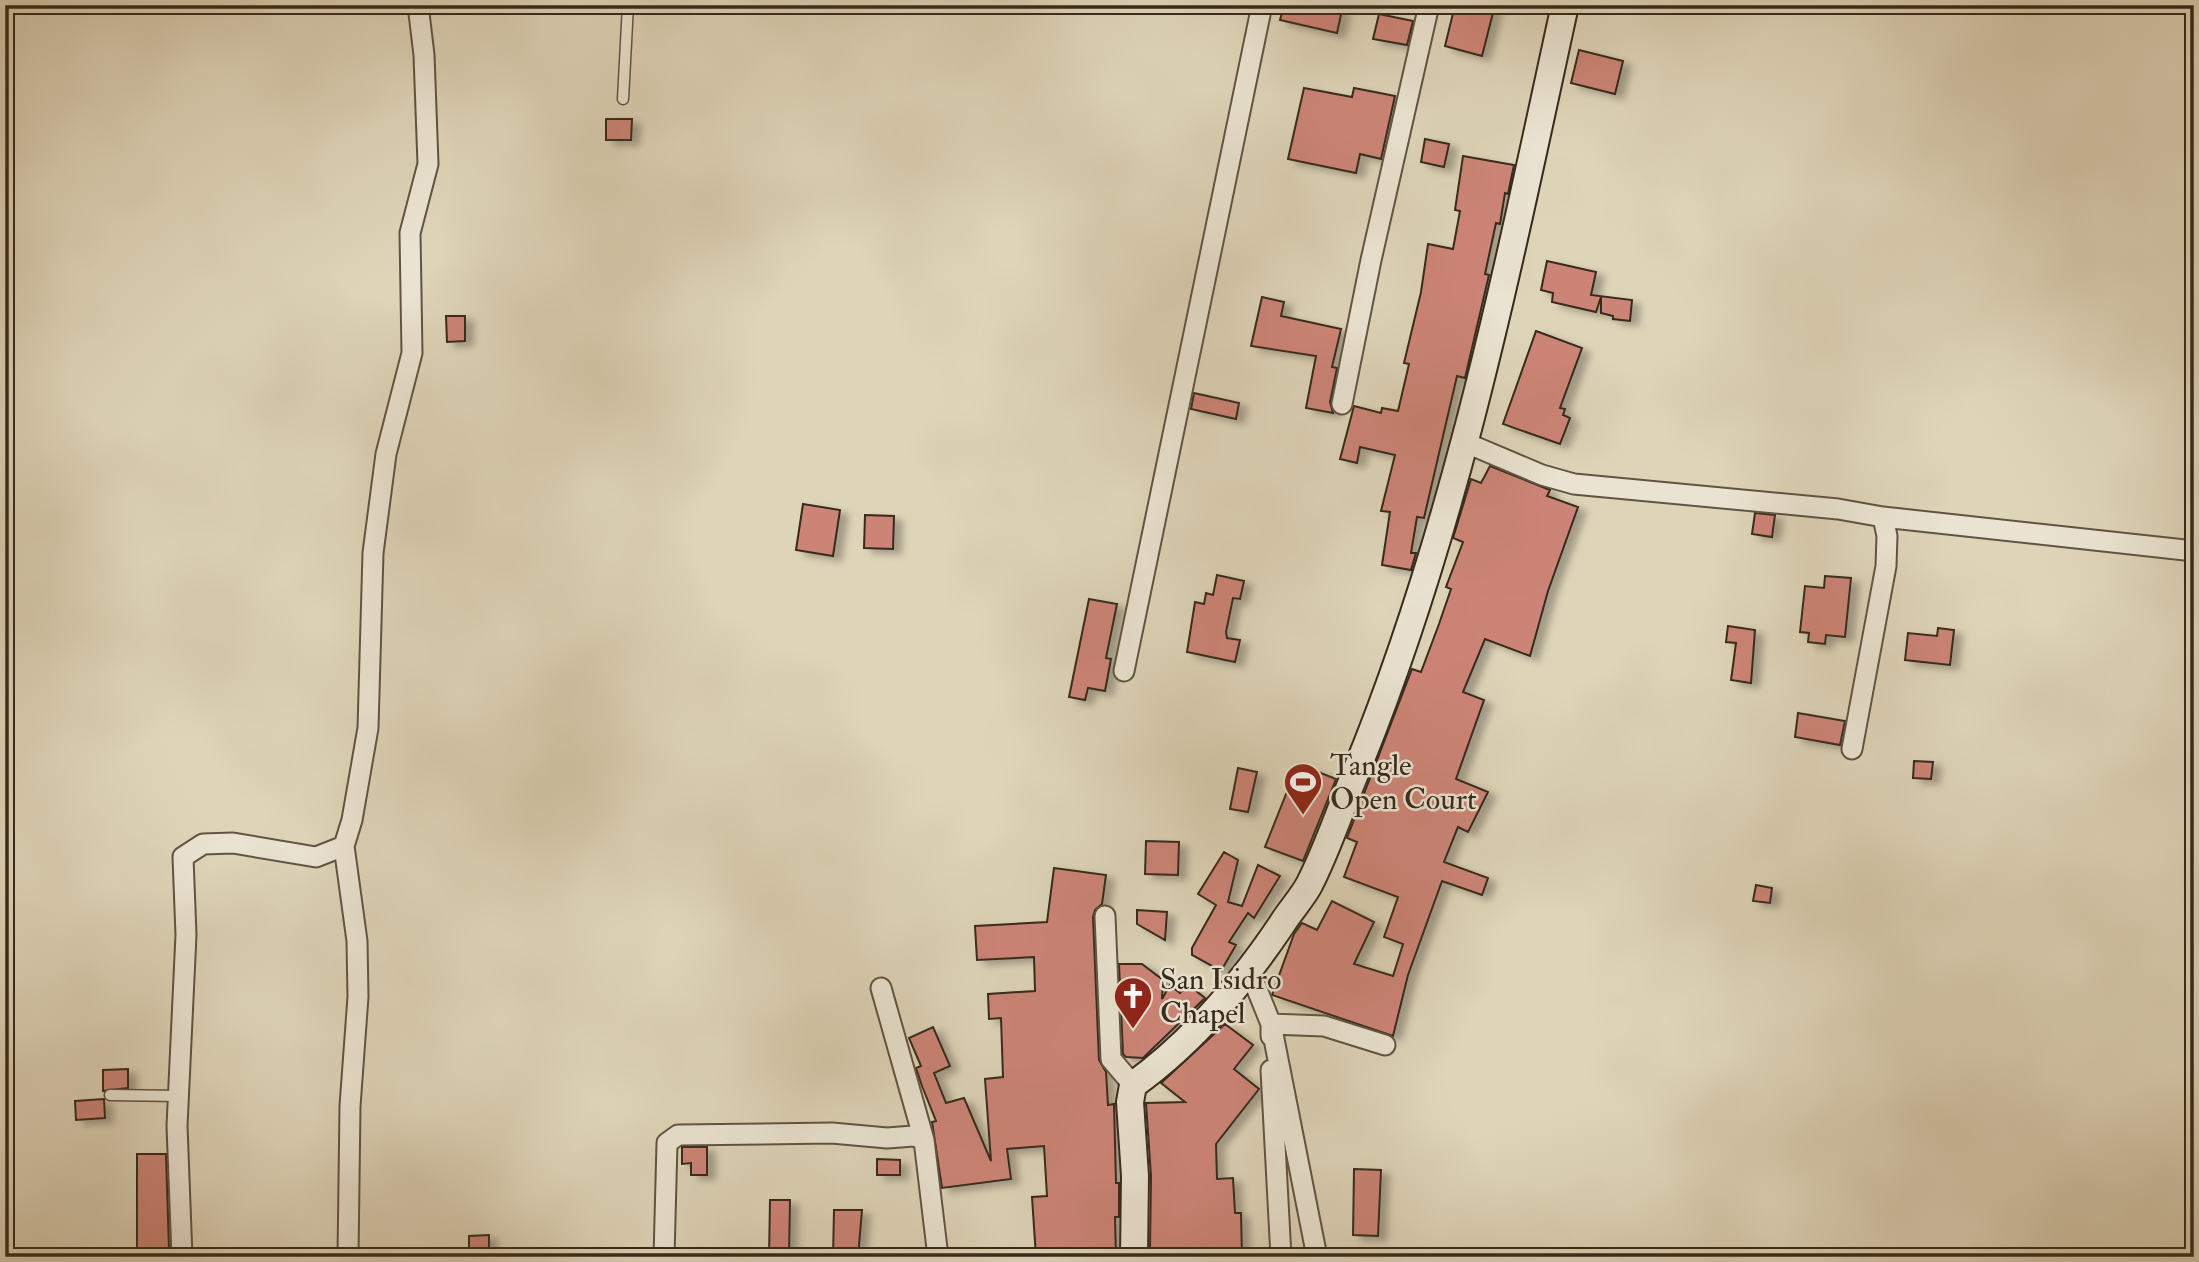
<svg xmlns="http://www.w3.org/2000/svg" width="2199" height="1262" font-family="'IM FELL Double Pica',serif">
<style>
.building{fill:#cc8476;stroke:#372a1b;stroke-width:2;filter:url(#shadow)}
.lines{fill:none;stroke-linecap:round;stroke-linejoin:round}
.lane-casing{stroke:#615442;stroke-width:13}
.street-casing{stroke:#615442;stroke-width:23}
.secondary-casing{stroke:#372a1b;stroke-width:30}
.lane{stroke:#eae3d1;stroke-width:10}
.street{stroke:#eae3d1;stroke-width:19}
.secondary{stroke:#eae3d1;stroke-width:26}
.labels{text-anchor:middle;stroke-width:5;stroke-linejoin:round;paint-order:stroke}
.poi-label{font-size:30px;fill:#372a1b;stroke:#eae3d1;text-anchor:start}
</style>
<defs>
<filter id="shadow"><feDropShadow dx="8" dy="4.5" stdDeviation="3.5" flood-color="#0004"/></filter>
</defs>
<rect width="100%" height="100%" fill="#ded4b8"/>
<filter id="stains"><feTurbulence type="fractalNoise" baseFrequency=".00286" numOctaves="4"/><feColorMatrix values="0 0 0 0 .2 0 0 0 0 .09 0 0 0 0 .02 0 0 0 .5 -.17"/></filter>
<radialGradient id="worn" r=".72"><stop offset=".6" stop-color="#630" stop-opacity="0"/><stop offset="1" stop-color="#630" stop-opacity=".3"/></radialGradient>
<!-- building -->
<path class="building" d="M1284,5H1322L1342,10L1337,33L1280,20Z
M1455,5H1495L1482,56L1445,46Z
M1379,14L1413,21L1407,45L1373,39Z
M1579,50L1623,61L1615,94L1571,83Z
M1304,88L1352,97L1354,88L1395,96L1381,159L1360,154L1356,173L1288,159Z
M606,119H632L631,140H606Z
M1425,139L1449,144L1444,167L1421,162Z
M1463,156L1514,165L1508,194L1505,193L1500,224L1496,223L1485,274L1489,275L1465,378L1457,376L1424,518L1417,517L1411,553H1416L1411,570L1382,565L1390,512L1381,511L1395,455L1360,447L1357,463L1340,459L1354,406L1381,413L1382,408L1398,411L1409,364L1404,363L1421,292L1428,244L1453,249L1460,211L1455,210Z
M1547,261L1596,272L1591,295L1632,300L1630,321L1613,319V316L1601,313V297L1596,312L1552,302L1553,293L1541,290Z
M1262,297L1284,302L1281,316L1341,329L1332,367L1337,368L1330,402L1333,413L1306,408L1316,356L1251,346Z
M446,316H465V341L447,342Z
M1536,331L1582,348L1560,408L1565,409L1563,415L1570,418L1560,444L1503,424Z
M1194,393L1239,403L1236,419L1191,409Z
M1490,466L1550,490L1547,496L1578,507L1548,591L1530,656L1485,639L1463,692L1484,700L1456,779L1488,792L1468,832L1458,827L1444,862L1488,878L1482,895L1442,881L1408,975L1393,1036L1272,995L1294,934L1302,923L1317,930L1332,901L1374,922L1354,964L1393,976L1403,944L1384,937L1398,897L1344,877L1357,842L1347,838L1412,669L1421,672L1439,624L1451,589L1446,587L1463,542L1453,538L1471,479L1481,483Z
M803,504L840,510L833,556L796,550Z
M1755,513L1775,515L1772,537L1752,534Z
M865,515L894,516L893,549L864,548Z
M1217,575L1244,581L1240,599L1233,598L1226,632L1227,638L1240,640L1235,662L1187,652L1195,602L1204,604L1206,593L1213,595Z
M1825,576L1851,578L1845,637L1826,635L1825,644L1808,642L1809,633L1800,632L1805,586L1824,588Z
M1089,599L1117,604L1106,658L1111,659L1105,691L1088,688L1085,700L1069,697Z
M1728,626L1755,630L1751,683L1731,680L1736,643L1726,642Z
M1938,628L1954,630L1950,665L1905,660L1908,633L1937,636Z
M1798,713L1845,721L1840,745L1795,737Z
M1914,761L1933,762L1931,779L1913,778Z
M1298,764L1336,779L1303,861L1265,847Z
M1238,768L1257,772L1248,812L1230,809Z
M1146,841L1179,842L1178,875L1145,874Z
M1224,852L1238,860L1228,902L1242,906L1258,865L1280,876L1254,918L1248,913L1229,942L1236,945L1221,971L1192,955V948L1216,905L1198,894Z
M1054,868L1106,875L1102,904L1095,910L1093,917L1099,1060L1106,1072L1108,1105L1114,1104L1116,1183H1119V1217H1115L1116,1257H1036L1032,1197L1047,1196L1044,1146L1007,1149L1011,1179L942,1188L932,1122L936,1121L922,1086L916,1068L921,1066L909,1038L933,1027L950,1066L934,1073L946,1103L964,1098L991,1161L985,1079L1003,1077L1001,1018L989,1019L988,994L1035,991L1034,957L977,960L975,926L1047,922Z
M1756,885L1772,888L1770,903L1753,901Z
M1137,910L1167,912L1165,940L1137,924Z
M1119,964H1142L1163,980L1162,999L1170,985L1180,993L1187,984L1205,998L1143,1058L1126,1057L1123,1054Z
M1225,1024L1253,1045L1234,1069L1259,1089L1216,1144L1217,1179L1233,1178L1235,1213H1241L1242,1257L1181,1256L1180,1250L1150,1251L1151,1176L1146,1103L1185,1102L1161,1083Z
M128,1069V1088L103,1091V1070Z
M104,1099L105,1118L76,1120L75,1101Z
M682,1147H707V1175H691V1163L682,1164Z
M137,1154H166L169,1250H137Z
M877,1159L900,1160V1175H877Z
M1354,1169L1381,1170L1378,1236L1353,1235Z
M770,1200H790L789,1257H769Z
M834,1210H862L858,1257H833Z
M489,1235V1257H469V1236Z"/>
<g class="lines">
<!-- lane casing -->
<g class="lane-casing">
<path id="lane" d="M2085,5H2100
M623,99L628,5
M110,1095L179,1096"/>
</g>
<!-- street casing -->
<g class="street-casing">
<path id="street" d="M1342,404L1371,260L1429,5
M1464,442L1542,475L1574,484L1838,509L1883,517L1887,536L1886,566L1852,749
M1883,517L2194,551
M1124,671L1262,5
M1105,916L1111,1059L1133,1085
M1250,972L1271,1024V1036
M881,988L924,1140L938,1257
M1271,1070L1281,1257
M182,1257L177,1126L186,935L183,857L203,844L233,843L316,857L344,846
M348,1257L350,1106L358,997L357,941L344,846L352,820L368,728L373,553L386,454L412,353L410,233L428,164L424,55L418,5
M664,1257L667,1143L678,1135L832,1133L887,1138L914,1136L924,1140
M1317,1257L1271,1024L1324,1026L1385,1045"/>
</g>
<!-- secondary casing -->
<g class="secondary-casing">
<path id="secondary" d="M1134,1257L1135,1176L1130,1102L1133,1085C1193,1042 1241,985 1282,924C1290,911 1302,898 1309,885C1328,848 1341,807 1357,769C1457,525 1509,262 1565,5"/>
</g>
<!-- lane -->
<use href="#lane" class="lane"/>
<!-- street -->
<use href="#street" class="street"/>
<!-- secondary -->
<use href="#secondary" class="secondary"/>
</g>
<!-- icons -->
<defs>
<g id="stadium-pin" transform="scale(2.0125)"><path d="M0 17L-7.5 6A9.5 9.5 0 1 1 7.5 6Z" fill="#8f2418" stroke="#eae3d1"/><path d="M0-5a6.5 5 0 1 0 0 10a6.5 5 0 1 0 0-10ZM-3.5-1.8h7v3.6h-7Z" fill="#fff"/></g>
<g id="church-pin" transform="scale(2.0125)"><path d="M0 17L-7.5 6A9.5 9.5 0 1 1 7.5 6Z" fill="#8f2418" stroke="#eae3d1"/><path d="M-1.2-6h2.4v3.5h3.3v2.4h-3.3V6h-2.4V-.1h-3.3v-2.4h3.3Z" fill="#fff"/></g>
</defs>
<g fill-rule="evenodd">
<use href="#stadium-pin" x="1303" y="782"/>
<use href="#church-pin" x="1133" y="996"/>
</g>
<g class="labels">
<!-- poi labels -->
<g class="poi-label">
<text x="1330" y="775">Tangle<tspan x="1330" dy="34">Open Court</tspan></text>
<text x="1160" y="989">San Isidro<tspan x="1160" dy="34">Chapel</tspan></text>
</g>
</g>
<!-- margin -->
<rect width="2199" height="1262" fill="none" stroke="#ded4b8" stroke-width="28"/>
<rect x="7" y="7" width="2185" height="1248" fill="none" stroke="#372a1b" stroke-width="3.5"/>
<rect x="14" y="14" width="2171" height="1234" fill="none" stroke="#372a1b" stroke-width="2"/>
<rect width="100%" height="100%" filter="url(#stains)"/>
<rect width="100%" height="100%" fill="url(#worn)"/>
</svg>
